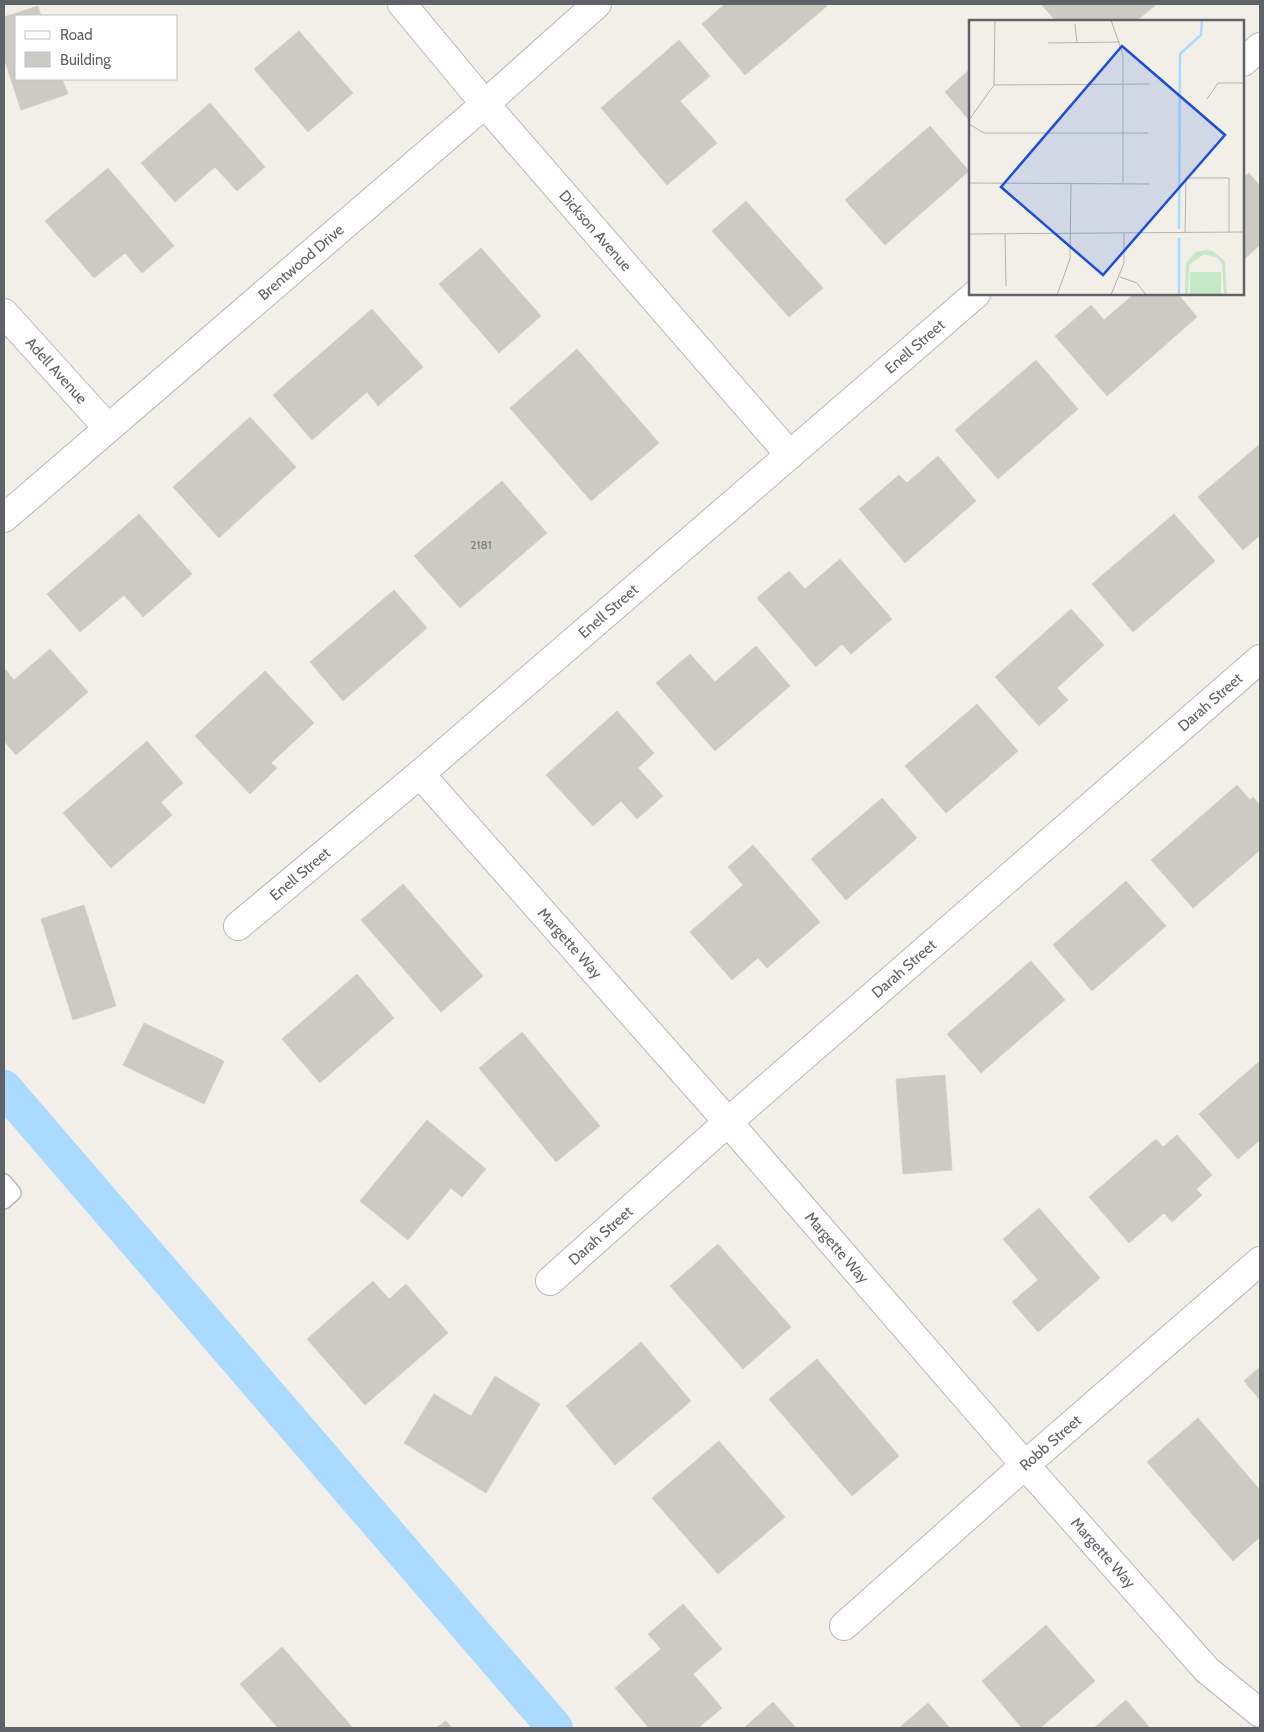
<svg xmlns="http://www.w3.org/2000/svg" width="1264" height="1732" font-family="Cabin,sans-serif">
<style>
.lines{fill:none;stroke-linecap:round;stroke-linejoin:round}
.canal{stroke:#aadaff;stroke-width:36}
.building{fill:#cccac5;stroke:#d6d1c6}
.lane-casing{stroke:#b5b8bc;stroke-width:18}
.street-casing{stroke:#b5b8bc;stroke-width:30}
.lane{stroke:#fff;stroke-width:15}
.street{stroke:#fff;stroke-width:28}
.labels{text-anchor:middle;stroke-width:4.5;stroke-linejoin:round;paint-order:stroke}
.number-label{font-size:12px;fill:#7a7d7f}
.street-label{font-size:15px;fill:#5f6368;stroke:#fff}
.inset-river{fill:none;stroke:#aadaff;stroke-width:2.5}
.inset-road{fill:none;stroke:#b3b3b1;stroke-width:1}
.view{fill:#1d4ed8;fill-opacity:0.15;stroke:#1d4ed8;stroke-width:2.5}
.inset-edge{fill:none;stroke:#5f6368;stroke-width:2.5}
</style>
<rect width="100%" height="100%" fill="#f1efe8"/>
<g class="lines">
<!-- canal -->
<path class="canal" d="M4,1088L555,1728"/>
</g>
<!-- building -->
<path class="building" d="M725,4H824L827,6L745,75L702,24Z
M1041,4H1157L1136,21H1056Z
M38,6L41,16H16V79H62L68,94L21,110L5,61L4,62V17Z
M299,31L353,93L308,132L254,69Z
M679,40L710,76L680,101L717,143L667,185L601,108Z
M970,69V121L945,92Z
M210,103L265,167L237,191L215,167L175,202L141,163Z
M930,126L969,171L885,245L845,200Z
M108,168L174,246L142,273L125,253L94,278L45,221Z
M1249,173L1260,186V245L1243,260V177Z
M746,201L823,288L789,317L712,231Z
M481,248L541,316L499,353L439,284Z
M1134,294H1178L1197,317L1107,396L1055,336L1091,305L1104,320Z
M372,309L423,367L378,406L367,392L312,440L273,395Z
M577,349L659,443L591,501L510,408Z
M1036,360L1078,409L998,479L955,430Z
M250,417L296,467L219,538L173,487Z
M1260,444V535L1243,550L1198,497Z
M938,456L976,501L905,563L859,509L899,475L907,483Z
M502,481L547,533L460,608L414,556Z
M139,514L192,574L143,617L124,595L80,632L47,594Z
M1174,514L1215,561L1133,632L1092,584Z
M840,559L892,619L851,654L842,644L816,667L757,598L789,571L805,589Z
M394,590L427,628L343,701L310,662Z
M1071,609L1104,645L1057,688L1068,700L1039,726L995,677Z
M756,646L790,686L715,751L656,683L690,654L715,682Z
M50,649L88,692L16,755L4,741V668L14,680Z
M265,671L314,723L271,763L277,768L250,794L195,736Z
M977,704L1018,751L946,813L905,766Z
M617,711L654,753L638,768L663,796L637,819L621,801L593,826L546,775Z
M147,741L183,783L161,802L172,815L111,868L63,813Z
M1237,785L1250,800L1253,797L1260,805V850L1193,908L1151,860Z
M882,798L917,838L846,900L811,859Z
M753,845L820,922L767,968L758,958L732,980L690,932L743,885L728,867Z
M1126,881L1166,926L1092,991L1053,945Z
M403,884L483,976L441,1012L361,920Z
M84,905L116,1006L73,1020L41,919Z
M1031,961L1065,1000L981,1073L947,1034Z
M357,974L394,1018L320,1083L282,1039Z
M144,1023L224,1061L204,1104L123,1065Z
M522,1032L600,1126L556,1162L479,1068Z
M1260,1061V1140L1238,1159L1199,1114Z
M945,1075L952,1170L903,1174L896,1079Z
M427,1120L486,1169L462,1197L451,1188L408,1240L360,1201Z
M1177,1135L1212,1175L1196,1189L1202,1195L1172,1222L1164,1213L1129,1243L1089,1197L1156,1139L1163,1147Z
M1039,1208L1100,1278L1038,1332L1012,1302L1038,1280L1003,1239Z
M718,1244L791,1327L743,1369L670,1286Z
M373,1281L389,1299L406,1284L448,1333L365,1405L307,1339Z
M641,1342L691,1401L615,1465L566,1406Z
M817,1359L899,1456L852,1496L769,1399Z
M1260,1367V1400L1244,1381Z
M495,1376L540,1404L486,1493L404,1443L434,1394L471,1416Z
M1198,1418L1260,1490V1537L1233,1561L1147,1462Z
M719,1441L785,1517L718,1574L652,1498Z
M683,1604L722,1649L693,1674L722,1708L698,1728H649L615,1688L661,1649L648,1634Z
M1046,1625L1095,1681L1040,1728H1022L982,1681Z
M282,1647L353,1728H278L240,1684Z
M1126,1700L1150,1728H1094Z
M773,1702L796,1728H744Z
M928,1703L950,1728H899Z
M446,1721L452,1728H436Z"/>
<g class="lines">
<!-- lane casing -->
<g class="lane-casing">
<path id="lane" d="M4,1182L13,1193L4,1201"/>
</g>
<!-- street casing -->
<g class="street-casing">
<g id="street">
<path id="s1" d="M402,4L485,104L790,455"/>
<path d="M1243,62L1260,47"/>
<path id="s2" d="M4,313L108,428"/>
<path id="s3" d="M4,518L485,104L597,4"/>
<path id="s4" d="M420,774L728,1122L1025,1465L1207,1670L1260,1713"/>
<path id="s5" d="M238,926L420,774L976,294"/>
<path id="s6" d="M550,1281L728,1122L1260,659"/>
<path id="s7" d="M844,1626L1025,1465L1260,1261"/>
</g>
</g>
<!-- lane -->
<use href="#lane" class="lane"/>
<!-- street -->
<use href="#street" class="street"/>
</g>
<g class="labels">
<!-- number labels -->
<g class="number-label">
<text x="481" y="549">2181</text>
</g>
<!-- street labels -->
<g class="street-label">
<text dy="5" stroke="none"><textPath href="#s1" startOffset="298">Dickson Avenue</textPath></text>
<text dy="5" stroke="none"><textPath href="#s3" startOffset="392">Brentwood Drive</textPath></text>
<text dy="5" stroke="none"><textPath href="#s5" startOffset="891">Enell Street</textPath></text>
<text dy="5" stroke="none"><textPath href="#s2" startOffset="78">Adell Avenue</textPath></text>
<text dy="5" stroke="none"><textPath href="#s5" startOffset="486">Enell Street</textPath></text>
<text dy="5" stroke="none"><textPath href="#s6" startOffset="878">Darah Street</textPath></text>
<text dy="5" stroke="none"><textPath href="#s5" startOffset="81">Enell Street</textPath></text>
<text dy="5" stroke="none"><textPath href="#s4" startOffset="226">Margette Way</textPath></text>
<text dy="5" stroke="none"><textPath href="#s6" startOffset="472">Darah Street</textPath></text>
<text dy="5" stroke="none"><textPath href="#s6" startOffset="68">Darah Street</textPath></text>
<text dy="5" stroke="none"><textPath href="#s4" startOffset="631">Margette Way</textPath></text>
<text dy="5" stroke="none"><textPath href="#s7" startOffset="276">Robb Street</textPath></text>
<text dy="5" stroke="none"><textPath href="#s4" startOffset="1036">Margette Way</textPath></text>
</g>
</g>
<!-- overview -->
<g transform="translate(969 20)">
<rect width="275" height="275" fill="#f1efe8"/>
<path d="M236,230L244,231L256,242L258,275H255L253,244L249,238L235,234L220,245L219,275H216L217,243L227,232ZM221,252H252V275H221Z" fill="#c5e8c5"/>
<path class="inset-river" d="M210,209L211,34L232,15L233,0M210,275V218"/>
<path class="inset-road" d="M142,0L154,35V163M106,4L108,23M79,23L151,22M25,65L180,64M238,79L249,63H275M0,100L25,65L26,0M0,104L15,113H179M0,163L180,164M216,213L217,158H260V213M0,214L275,212M36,214L37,266M151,257L168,263L177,275M88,275L101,239L102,163M142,275L155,243V213"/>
<path class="view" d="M153,26L256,115L134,255L32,167Z"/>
<rect width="275" height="275" class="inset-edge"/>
</g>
<!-- border -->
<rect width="1264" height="1732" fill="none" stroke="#5f6368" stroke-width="10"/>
<!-- legend -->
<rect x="15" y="15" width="162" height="65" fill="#ffffff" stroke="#bfc1c3"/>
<rect x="25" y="31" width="25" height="8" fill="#ffffff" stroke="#bfc1c3"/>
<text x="60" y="40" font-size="15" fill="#5f6368">Road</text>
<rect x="25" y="52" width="25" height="15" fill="#cccac5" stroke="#bfc1c3"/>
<text x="60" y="65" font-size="15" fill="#5f6368">Building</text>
</svg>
